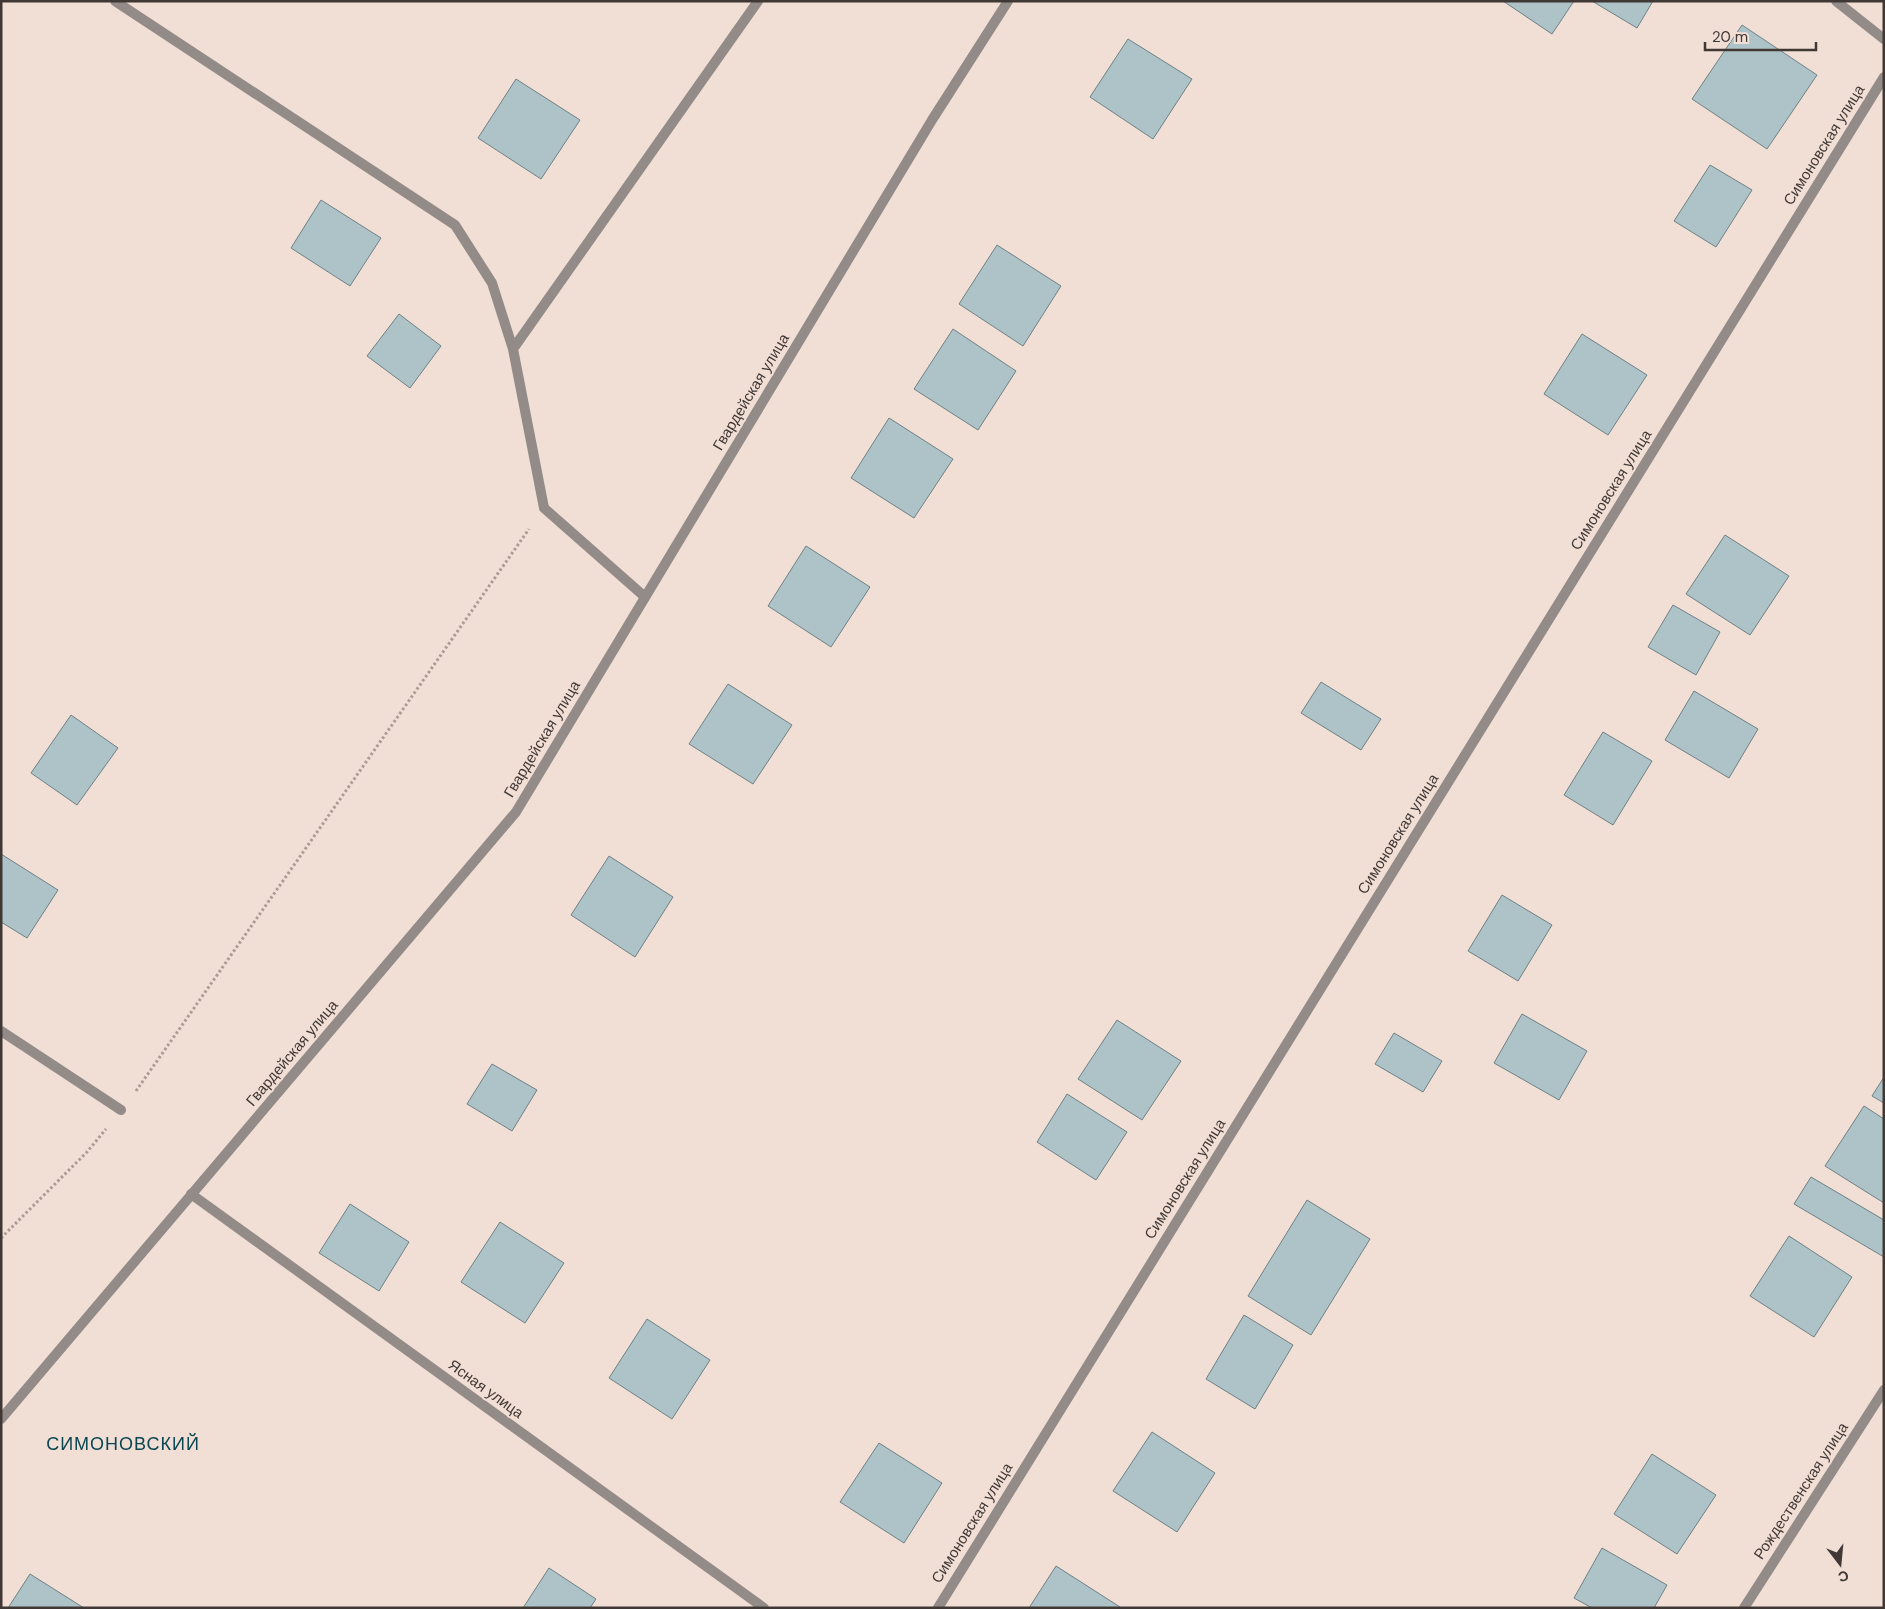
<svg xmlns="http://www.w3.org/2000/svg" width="1885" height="1609" font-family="'DM Sans',sans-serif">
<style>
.building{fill:#aec3c8;stroke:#6d8185}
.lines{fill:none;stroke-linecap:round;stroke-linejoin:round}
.path{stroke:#aa9c95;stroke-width:3;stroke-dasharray:2.5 2.5;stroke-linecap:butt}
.minor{stroke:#938b88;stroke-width:10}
.tertiary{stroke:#938b88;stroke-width:10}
.labels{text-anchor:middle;stroke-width:4;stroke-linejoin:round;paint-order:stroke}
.street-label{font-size:15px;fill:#403835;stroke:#f1ded5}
.quarter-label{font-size:18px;letter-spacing:1px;fill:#094651;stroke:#f1ded5}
</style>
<rect width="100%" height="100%" fill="#f1ded5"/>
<!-- building -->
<path class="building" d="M1503,1H1574L1552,34Z
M1592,1H1653L1637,28Z
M1742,25L1817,75L1767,149L1692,99Z
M1128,39L1192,79L1153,139L1090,97Z
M516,79L580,120L541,179L478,138Z
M1710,165L1752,190L1716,247L1674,221Z
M321,200L381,238L350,286L291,248Z
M997,245L1061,286L1023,346L959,304Z
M399,314L441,346L410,388L367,356Z
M953,329L1016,371L978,430L914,389Z
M1582,334L1647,375L1608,435L1544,394Z
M889,418L953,459L914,518L851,478Z
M1725,535L1789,576L1750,635L1686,594Z
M806,546L870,587L831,647L768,606Z
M1673,605L1720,632L1696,675L1648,647Z
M1321,682L1381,719L1361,750L1301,713Z
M728,684L792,725L753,784L689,744Z
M1694,691L1758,729L1729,778L1665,740Z
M71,715L118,748L77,805L31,773Z
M1603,732L1652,761L1613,825L1564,795Z
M1,854L58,890L27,938L1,922Z
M609,856L673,897L635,957L571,915Z
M1502,895L1552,925L1518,981L1468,951Z
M1522,1014L1587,1051L1559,1100L1494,1063Z
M1117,1020L1181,1061L1142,1120L1078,1079Z
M1394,1033L1442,1061L1423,1092L1375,1064Z
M492,1064L537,1090L512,1131L467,1104Z
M1884,1077V1103L1872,1096Z
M1067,1094L1127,1132L1096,1180L1037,1142Z
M1864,1106L1884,1119V1203L1825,1166Z
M1811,1177L1884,1220V1257L1794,1204Z
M1307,1200L1370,1239L1311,1335L1248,1296Z
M350,1204L409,1242L379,1291L319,1253Z
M500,1222L564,1263L525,1323L461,1282Z
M1789,1236L1852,1277L1814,1337L1750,1296Z
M1244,1315L1293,1345L1255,1409L1206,1379Z
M647,1319L710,1360L672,1419L609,1378Z
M1152,1432L1215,1473L1177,1532L1113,1491Z
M879,1443L942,1483L904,1543L840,1502Z
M1652,1454L1716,1495L1677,1554L1614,1514Z
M1602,1548L1667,1585L1654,1608H1592L1574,1598Z
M1056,1566L1120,1607L1119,1608H1029Z
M549,1568L596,1599L590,1608H523Z
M30,1574L84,1608H8Z"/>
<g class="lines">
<!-- path -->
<path class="path" d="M136,1091L529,529
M1,1238L87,1152L106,1129"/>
<!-- minor -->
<path class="minor" d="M115,1L455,225L492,283L513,349L544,508L645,597
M1836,1L1884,39
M513,349L758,1
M1,1031L121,1110
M191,1194L764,1608
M938,1608L1884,77
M1744,1608L1884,1390"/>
<!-- tertiary -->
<path class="tertiary" d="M1,1419L516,812L932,120L1008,1"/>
</g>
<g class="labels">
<!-- street labels -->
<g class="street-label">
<text transform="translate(1824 145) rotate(-58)" y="5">Симоновская улица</text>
<text transform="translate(751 392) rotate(-59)" y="5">Гвардейская улица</text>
<text transform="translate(1611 490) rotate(-58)" y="5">Симоновская улица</text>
<text transform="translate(542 739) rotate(-59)" y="5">Гвардейская улица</text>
<text transform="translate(1398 834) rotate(-58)" y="5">Симоновская улица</text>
<text transform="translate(292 1053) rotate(-50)" y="5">Гвардейская улица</text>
<text transform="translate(1185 1179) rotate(-58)" y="5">Симоновская улица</text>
<text transform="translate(486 1389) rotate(36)" y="5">Ясная улица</text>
<text transform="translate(1801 1491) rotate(-57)" y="5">Рождественская улица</text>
<text transform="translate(972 1523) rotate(-58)" y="5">Симоновская улица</text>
</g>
<!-- quarter labels -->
<g class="quarter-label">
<text x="123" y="1450">СИМОНОВСКИЙ</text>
</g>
</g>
<!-- border -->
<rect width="1885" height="1609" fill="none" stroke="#403835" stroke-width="5"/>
<!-- north arrow -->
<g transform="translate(1840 1564) rotate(164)" stroke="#f1ded5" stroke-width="4" paint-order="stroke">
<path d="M0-4L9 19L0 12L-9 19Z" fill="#403835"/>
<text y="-8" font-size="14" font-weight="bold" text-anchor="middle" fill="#403835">С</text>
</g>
<!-- scale -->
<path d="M1705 42v8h111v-8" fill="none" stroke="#403835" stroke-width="2.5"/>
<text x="1712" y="42" font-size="15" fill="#403835" stroke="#f1ded5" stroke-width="4" paint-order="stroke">20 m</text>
</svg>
